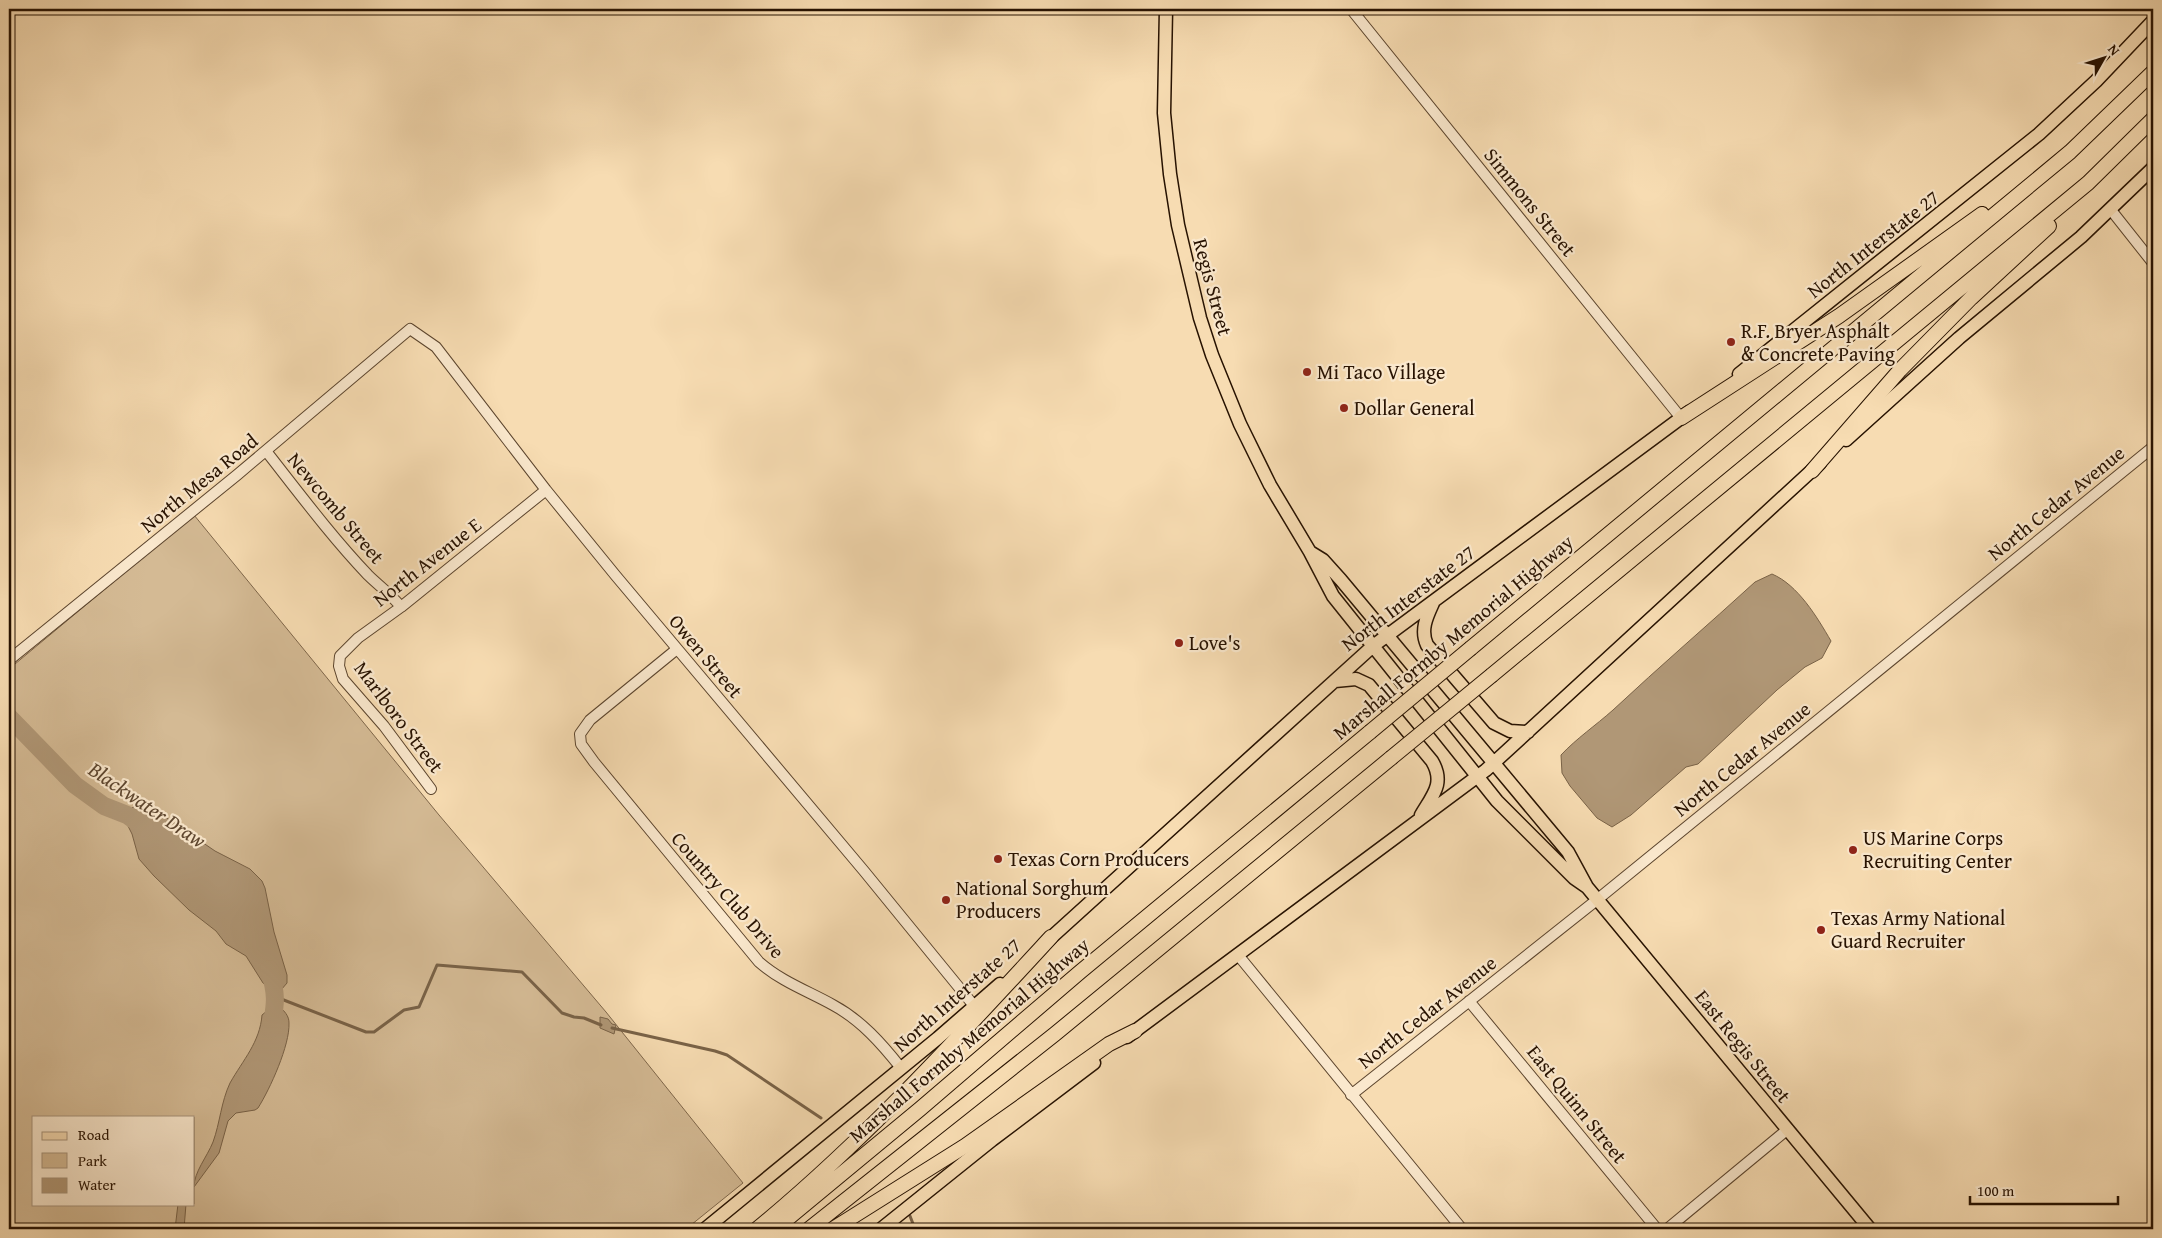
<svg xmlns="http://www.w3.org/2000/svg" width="2162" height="1238" font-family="'Gentium Book Plus',serif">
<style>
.green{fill:#d4ba94;stroke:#7e664a;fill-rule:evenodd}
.water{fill:#b09776;stroke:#796247}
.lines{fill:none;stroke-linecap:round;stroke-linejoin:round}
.stream{stroke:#796247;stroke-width:3}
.river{stroke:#b09776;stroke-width:18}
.minor-casing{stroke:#5b442d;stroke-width:12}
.major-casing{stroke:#271201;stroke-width:15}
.highway-casing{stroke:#271201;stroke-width:16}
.minor{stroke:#fae8cd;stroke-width:10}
.major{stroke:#f7dcb2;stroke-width:12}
.highway{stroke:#f7dcb2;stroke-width:14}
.highway-bridge-casing{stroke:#271201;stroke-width:16;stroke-linecap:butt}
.highway-bridge{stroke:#f7dcb2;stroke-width:14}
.poi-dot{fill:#8f2418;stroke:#fae8cd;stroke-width:2}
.labels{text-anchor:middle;stroke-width:4.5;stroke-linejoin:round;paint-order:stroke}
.street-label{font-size:20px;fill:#271201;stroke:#fae8cd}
.poi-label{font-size:20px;fill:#271201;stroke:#fae8cd;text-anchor:start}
.water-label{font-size:21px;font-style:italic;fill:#5e4730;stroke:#fae8cd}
</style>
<rect width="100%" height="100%" fill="#f7dcb2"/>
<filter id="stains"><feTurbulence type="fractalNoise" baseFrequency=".004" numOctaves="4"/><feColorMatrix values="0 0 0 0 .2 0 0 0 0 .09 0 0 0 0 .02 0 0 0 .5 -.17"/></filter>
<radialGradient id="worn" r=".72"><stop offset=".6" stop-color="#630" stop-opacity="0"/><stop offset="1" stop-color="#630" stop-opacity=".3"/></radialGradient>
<!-- green -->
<path class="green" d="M194,515L439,815L606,1012L743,1183L686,1229H9V669ZM34,1117H194V1204H34Z"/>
<!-- water -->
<path class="water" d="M1772,574C1798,585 1817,617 1831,641L1822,658L1805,667L1777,690L1698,764L1686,767L1631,815L1612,827L1597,818L1570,786L1562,773L1561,755C1577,738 1595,726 1613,710C1660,666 1708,625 1755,582Z
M135,806L161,814L215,851L250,869L262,881L265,888L274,932L287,975V983L281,990H273L263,983L246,956L226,944L216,931L189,910L154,876L139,859L132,834L125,820L129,810Z
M273,1006L282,1009C286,1013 289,1017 289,1023C290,1045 270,1089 258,1108L255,1110L236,1113L228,1121L219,1153L194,1187C194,1172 207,1157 213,1142C220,1123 221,1102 230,1083C243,1060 260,1042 262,1015Z
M600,1017L608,1019L612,1024L616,1025L614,1034L600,1028Z
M178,1204H186L184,1229H175Z"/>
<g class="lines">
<!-- stream -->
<path class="stream" d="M276,997L366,1032H374L404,1010L419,1007L437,965L522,972L562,1013L574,1017L584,1018L601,1025
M612,1028L715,1051L727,1055L821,1118
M910,1216L915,1229"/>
<!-- river -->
<path class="river" d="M9,717L75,785L104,806L127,815L145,828
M269,969C277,994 276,1003 271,1029"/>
<!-- minor casing -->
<g class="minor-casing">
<path id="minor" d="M1351,9L1681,418
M2111,210L2153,263
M266,451C299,493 331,536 368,575C379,586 391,594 401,607
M677,649L590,720L580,734L581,744L594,762L759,962C782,982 808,991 833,1005C861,1020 882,1044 901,1068
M9,660L237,475L410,329L436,347L546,490L616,576L864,871L975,1007
M431,789L384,726L343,679L339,666L340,656L358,638L401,607L546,490
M1238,955L1462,1229
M1469,1001L1657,1229
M1351,1095L1598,899L2153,447
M1667,1229L1788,1129"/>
</g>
<!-- major casing -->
<g class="major-casing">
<path id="major" d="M1166,9L1164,113L1170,174L1178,225L1200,318L1212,355L1240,424L1270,485L1310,552L1333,596L1497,801L1574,878L1587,887
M1739,374L2039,134L2096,81L2153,21
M1846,440L1959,338L2081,237L2153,168
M1310,552L1323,560L1341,580L1568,852L1587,887L1870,1229
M1433,603C1427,616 1420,630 1427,645L1494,723L1510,731L1528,732
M1335,681L1356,679L1369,685L1432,761C1445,783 1433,795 1421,815
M1044,944L1373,646L1689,412
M1127,1037L1486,770L1820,463
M705,1229L938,1038L1000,984
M881,1229L992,1140L1094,1063"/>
</g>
<!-- highway casing -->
<g class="highway-casing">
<path id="highway" d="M1681,418L1839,316L1982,214
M1812,471L1900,370L1971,298L2049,226
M1471,648L2070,152L2153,72
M1492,675L2088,183L2153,119
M757,1229C864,1141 957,1039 1051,937
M775,1229L920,1109L1080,972L1370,732
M809,1229L1055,1034L1391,758
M833,1229L965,1146L1109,1044L1135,1031"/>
</g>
<!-- minor -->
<use href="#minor" class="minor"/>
<!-- major -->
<use href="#major" class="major"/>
<!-- highway -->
<use href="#highway" class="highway"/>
<!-- highway-bridge casing -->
<g class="highway-bridge-casing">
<path id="highway-bridge" d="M1370,732L1471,648
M1391,758L1492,675"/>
</g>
<!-- highway-bridge -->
<use href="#highway-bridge" class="highway-bridge"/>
</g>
<!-- markers -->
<g class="poi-dot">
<circle cx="1731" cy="342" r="5"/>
<circle cx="1307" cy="372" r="5"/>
<circle cx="1344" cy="408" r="5"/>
<circle cx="1179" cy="643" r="5"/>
<circle cx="1853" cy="850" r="5"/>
<circle cx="998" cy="859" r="5"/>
<circle cx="946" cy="900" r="5"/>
<circle cx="1821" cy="930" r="5"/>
</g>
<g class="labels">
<!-- street labels -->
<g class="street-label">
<text transform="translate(1530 202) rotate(51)" y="7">Simmons Street</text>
<text transform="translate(1873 244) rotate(-38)" y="7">North Interstate 27</text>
<text transform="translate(1213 287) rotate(75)" y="7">Regis Street</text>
<text transform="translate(199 483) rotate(-39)" y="7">North Mesa Road</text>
<text transform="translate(2056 503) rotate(-39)" y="7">North Cedar Avenue</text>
<text transform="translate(336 508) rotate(50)" y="7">Newcomb Street</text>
<text transform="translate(427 562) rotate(-38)" y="7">North Avenue E</text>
<text transform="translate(1408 598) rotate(-37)" y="7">North Interstate 27</text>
<text transform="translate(1453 637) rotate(-40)" y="7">Marshall Formby Memorial Highway</text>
<text transform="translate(706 656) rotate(50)" y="7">Owen Street</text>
<text transform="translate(399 717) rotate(53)" y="7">Marlboro Street</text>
<text transform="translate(1742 759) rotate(-39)" y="7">North Cedar Avenue</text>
<text transform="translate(728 895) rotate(49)" y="7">Country Club Drive</text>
<text transform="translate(957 995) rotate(-41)" y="7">North Interstate 27</text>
<text transform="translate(1427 1012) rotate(-38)" y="7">North Cedar Avenue</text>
<text transform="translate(969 1040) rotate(-40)" y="7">Marshall Formby Memorial Highway</text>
<text transform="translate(1743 1046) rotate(51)" y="7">East Regis Street</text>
<text transform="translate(1577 1104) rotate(51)" y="7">East Quinn Street</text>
</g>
<!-- poi labels -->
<g class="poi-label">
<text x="1741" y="338">R.F. Bryer Asphalt<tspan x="1741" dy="23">&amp; Concrete Paving</tspan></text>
<text x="1317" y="379">Mi Taco Village</text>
<text x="1354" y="415">Dollar General</text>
<text x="1189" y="650">Love's</text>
<text x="1863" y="845">US Marine Corps<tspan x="1863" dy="23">Recruiting Center</tspan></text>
<text x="1008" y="866">Texas Corn Producers</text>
<text x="956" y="895">National Sorghum<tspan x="956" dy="23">Producers</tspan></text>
<text x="1831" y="925">Texas Army National<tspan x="1831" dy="23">Guard Recruiter</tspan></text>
</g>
<!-- water labels -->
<g class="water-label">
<text transform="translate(147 805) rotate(34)" y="7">Blackwater Draw</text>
</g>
</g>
<!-- margin -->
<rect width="2162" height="1238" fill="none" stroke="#f7dcb2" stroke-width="30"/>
<rect x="10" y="10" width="2142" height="1218" fill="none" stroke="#271201" stroke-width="2.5"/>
<rect x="15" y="15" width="2132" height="1208" fill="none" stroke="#271201"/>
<!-- legend -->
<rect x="32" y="1116" width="162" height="90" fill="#fae8cd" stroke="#a6927b"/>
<rect x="42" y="1132" width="25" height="8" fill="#f7dcb2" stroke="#a6927b"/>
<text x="78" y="1140" font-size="15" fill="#271201">Road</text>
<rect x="42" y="1153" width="25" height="15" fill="#d4ba94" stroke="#a6927b"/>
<text x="78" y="1166" font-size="15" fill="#271201">Park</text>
<rect x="42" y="1178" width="25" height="15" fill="#b09776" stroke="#a6927b"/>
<text x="78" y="1190" font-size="15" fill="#271201">Water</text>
<!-- north arrow -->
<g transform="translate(2104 58) rotate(51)" stroke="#fae8cd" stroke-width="4" paint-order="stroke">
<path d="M0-4L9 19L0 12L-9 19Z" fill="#271201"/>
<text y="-8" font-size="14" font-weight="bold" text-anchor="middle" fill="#271201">N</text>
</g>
<!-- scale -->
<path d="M1970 1196v8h148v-8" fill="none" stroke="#271201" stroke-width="2.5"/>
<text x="1977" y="1196" font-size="15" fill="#271201" stroke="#fae8cd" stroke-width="4" paint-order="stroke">100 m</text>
<rect width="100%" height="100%" filter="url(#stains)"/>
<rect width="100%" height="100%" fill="url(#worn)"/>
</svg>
